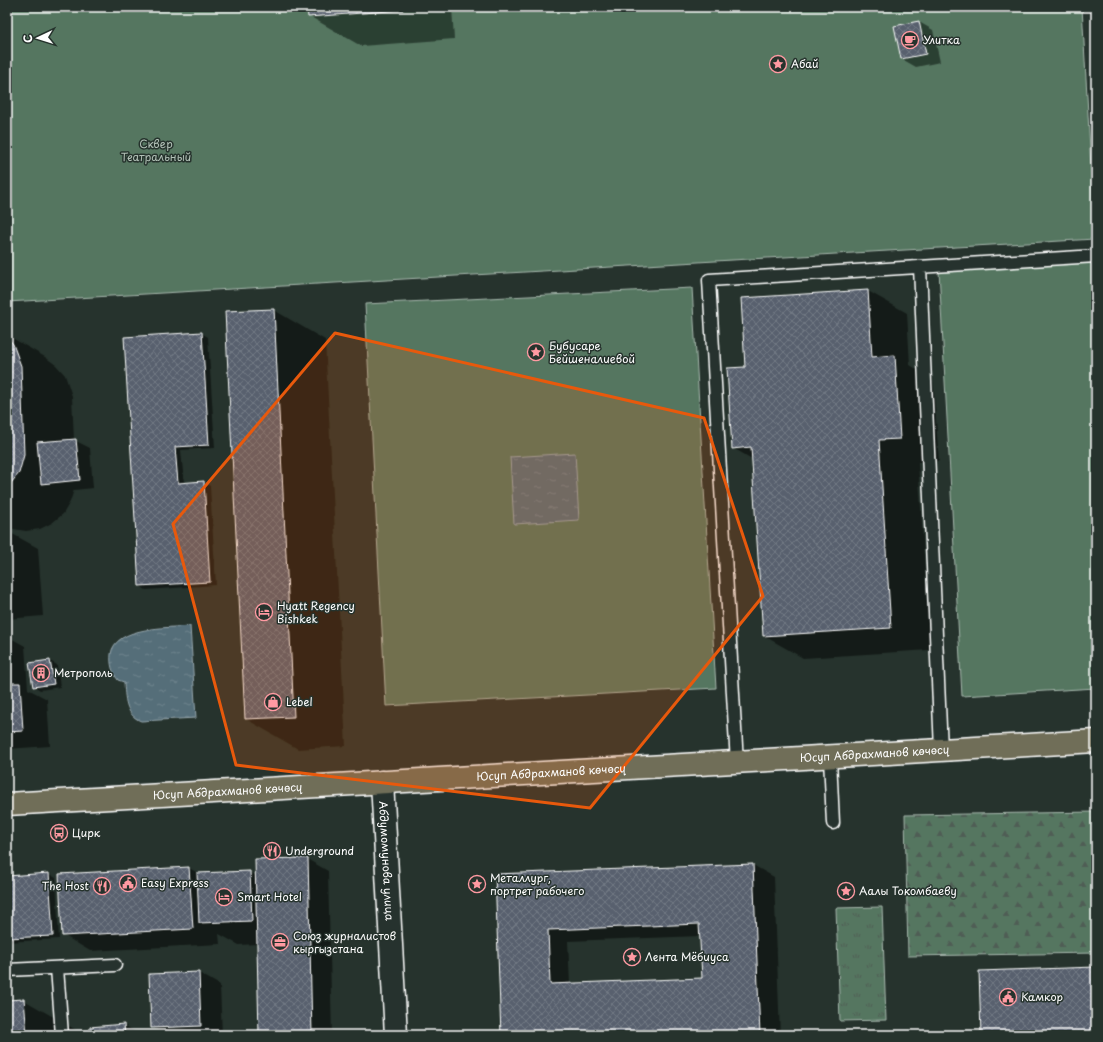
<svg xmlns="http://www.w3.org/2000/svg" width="1103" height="1042" font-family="'Playpen Sans',sans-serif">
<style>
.grass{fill:url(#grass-tufts);stroke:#aabab0}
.forest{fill:url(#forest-firs);stroke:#aabab0}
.park{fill:#547660;stroke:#aabab0}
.water{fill:url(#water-ripples);stroke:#98a8af}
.shadow{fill:#0007;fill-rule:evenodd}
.building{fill:url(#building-cross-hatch);stroke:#fff;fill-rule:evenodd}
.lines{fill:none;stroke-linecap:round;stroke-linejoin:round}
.service-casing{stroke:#fff;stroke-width:15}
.tertiary-casing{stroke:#fff;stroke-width:25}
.primary-casing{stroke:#fff;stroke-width:25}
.service{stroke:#26332d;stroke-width:12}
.tertiary{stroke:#26332d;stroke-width:22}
.primary{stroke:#706e59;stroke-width:22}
.marked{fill:#e8590c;fill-opacity:0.2;stroke:#e8590c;stroke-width:3;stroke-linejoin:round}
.labels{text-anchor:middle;stroke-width:3;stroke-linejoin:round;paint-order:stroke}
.poi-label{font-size:11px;fill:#fff;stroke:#26332d;text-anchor:start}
.park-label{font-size:11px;fill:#b2c1b7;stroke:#26332d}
.street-label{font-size:11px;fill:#fff;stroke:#26332d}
</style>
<defs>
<pattern id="grass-tufts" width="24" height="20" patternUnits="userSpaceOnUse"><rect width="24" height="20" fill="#547660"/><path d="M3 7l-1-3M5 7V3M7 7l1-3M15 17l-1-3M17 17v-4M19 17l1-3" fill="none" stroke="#4f5d54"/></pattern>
<pattern id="forest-firs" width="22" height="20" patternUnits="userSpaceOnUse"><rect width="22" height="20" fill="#547660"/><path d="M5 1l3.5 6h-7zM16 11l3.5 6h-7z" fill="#4f5d54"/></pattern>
<pattern id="water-ripples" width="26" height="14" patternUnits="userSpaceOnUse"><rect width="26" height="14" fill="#546e79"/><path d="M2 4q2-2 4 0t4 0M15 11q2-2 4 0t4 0" fill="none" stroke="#6e848d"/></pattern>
<pattern id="building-cross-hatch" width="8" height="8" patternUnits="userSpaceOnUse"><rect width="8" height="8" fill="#58616e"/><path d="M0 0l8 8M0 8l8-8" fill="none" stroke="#717984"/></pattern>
</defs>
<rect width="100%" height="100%" fill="#26332d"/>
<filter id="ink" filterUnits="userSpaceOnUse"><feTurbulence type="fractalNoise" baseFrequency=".025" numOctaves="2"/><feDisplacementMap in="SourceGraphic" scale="8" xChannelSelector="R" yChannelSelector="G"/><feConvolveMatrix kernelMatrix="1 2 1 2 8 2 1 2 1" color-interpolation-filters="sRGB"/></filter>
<g filter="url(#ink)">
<!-- grass -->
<path class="grass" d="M882,907L886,1020L840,1021L836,908Z"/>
<!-- forest -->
<path class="forest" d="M1096,812V953L908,956L905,815Z"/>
<!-- park -->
<path class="park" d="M7,7H1082L1095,239L7,302Z
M1096,260V688L962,696L939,270Z
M692,288L716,688L386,706L365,304Z"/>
<!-- water -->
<path class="water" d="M575,453L579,520L514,524L510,457Z
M190,626L196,718L141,721C125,715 125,697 124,682L118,680C112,672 110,664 111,654C115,626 169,628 190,626Z"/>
<!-- shadow -->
<path class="shadow" d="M308,7H452L454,39L361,46L309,16Z
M919,22L933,30L940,62L916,67L902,59Z
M868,291L907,313L910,365L933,379L939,461L918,462L930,650L803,658L764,636L752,459L733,448L747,368Z
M274,310L325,340L346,746L298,749L246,719Z
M201,333L208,337L215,448L181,450L184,483L203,482L210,486L216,585L146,590L140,586Z
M7,335L45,357L56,365L65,375L72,396L74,440L90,448L93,488L74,490L70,502L63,514L52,523L40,529L26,531L7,528Z
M7,531L38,548L43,616L7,619Z
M7,636L25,646L28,689L47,699L50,746L7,749Z
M50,661L57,665L60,687L40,690L34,686Z
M307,859L328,871L332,1035H260L258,944L239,945L219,934L220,944L90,951L63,935L60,875L189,868L200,874L249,872L256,876Z
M753,865L774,877L780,1035H502L496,875ZM701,936L703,979L570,984L568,941Z
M49,874L56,878L59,939L7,942V877Z
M199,973L220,985L222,1035H166L152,1027L150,975Z
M24,1000L76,1030V1035H7V1001Z
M124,1025L141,1035H91Z"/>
<!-- building -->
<path class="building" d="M307,7H403V10L308,17Z
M919,21L926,54L901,59L894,26Z
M868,290L872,357L895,355L900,439L879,440L891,628L763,636L751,447L732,449L727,368L745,367L741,298Z
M274,309L294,717L245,719L225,311Z
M202,332L209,445L175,447L178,483L204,481L210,582L139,586L124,337Z
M7,337L13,344L21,366L24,455L19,473L7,488Z
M76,439L80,480L41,484L37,442Z
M50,660L54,684L33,687L29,663Z
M7,683H20L23,731L7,732Z
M308,858L312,1035H259L255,859Z
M753,864L760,1035H501L495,874ZM699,924L702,978L550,984L548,930Z
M189,867L193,929L62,936L59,874Z
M250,871L252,921L199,923L197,873Z
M49,873L53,936L7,938V876Z
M1096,967V1035H981L979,971Z
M199,972L201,1026L151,1028L149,974Z
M24,999L27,1035H7V1000Z
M124,1024L125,1035H90V1027Z"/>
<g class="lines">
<!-- service casing -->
<g class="service-casing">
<path id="service" d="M920,267L941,750
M830,758L833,823
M737,763L709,280L1096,256
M57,968L62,1035
M7,970L115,965"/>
</g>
<!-- tertiary casing -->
<g class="tertiary-casing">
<g id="tertiary">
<path id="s1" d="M382,782L396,1035"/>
</g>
</g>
<!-- primary casing -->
<g class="primary-casing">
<g id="primary">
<path id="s2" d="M7,804L1096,741"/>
</g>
</g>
<!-- service -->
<use href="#service" class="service"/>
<!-- tertiary -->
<use href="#tertiary" class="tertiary"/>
<!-- primary -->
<use href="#primary" class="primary"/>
</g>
</g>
<!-- marked area -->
<path class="marked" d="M335,333L704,418L763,596L590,808L236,765L173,524Z"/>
<!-- icons -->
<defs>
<g id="cafe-ring" transform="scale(0.9)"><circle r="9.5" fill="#26332d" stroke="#ff9aa2" stroke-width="1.5"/><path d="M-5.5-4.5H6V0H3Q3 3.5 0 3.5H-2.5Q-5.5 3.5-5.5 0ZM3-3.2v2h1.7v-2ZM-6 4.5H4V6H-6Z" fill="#ff9aa2"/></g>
<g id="sight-ring" transform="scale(0.9)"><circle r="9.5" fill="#26332d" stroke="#ff9aa2" stroke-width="1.5"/><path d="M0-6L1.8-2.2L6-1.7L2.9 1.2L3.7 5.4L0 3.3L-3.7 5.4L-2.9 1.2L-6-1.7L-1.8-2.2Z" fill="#ff9aa2"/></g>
<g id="hotel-ring" transform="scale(0.9)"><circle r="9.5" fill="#26332d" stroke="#ff9aa2" stroke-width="1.5"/><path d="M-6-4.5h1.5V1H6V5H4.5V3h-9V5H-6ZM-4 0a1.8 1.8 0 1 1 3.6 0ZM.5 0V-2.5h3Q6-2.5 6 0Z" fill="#ff9aa2"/></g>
<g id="building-ring" transform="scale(0.9)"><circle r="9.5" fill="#26332d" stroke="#ff9aa2" stroke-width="1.5"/><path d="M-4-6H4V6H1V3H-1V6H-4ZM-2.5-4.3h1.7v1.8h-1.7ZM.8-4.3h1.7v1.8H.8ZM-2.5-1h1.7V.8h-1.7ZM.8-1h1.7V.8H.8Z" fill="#ff9aa2"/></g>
<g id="shop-ring" transform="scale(0.9)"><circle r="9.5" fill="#26332d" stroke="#ff9aa2" stroke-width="1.5"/><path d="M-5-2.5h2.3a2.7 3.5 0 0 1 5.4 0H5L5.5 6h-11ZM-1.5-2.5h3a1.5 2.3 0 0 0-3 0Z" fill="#ff9aa2"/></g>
<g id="bus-ring" transform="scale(0.9)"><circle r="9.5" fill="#26332d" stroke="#ff9aa2" stroke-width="1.5"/><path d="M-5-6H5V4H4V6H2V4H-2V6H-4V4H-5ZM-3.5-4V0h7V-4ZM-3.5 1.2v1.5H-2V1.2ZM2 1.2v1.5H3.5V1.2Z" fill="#ff9aa2"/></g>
<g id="restaurant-ring" transform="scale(0.9)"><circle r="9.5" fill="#26332d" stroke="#ff9aa2" stroke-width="1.5"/><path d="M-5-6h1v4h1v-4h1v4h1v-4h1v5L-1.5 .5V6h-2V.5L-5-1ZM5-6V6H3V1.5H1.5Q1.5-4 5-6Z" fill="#ff9aa2"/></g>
<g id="civic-ring" transform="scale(0.9)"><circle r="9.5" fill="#26332d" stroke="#ff9aa2" stroke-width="1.5"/><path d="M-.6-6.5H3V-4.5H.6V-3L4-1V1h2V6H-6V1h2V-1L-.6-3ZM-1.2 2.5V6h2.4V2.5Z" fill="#ff9aa2"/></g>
<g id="office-ring" transform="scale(0.9)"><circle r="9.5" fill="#26332d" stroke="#ff9aa2" stroke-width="1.5"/><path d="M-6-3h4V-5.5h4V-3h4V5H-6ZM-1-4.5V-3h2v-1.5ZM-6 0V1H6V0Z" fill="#ff9aa2"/></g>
</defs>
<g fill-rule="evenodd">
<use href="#cafe-ring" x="910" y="40"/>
<use href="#sight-ring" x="778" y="64"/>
<use href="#sight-ring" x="536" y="352"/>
<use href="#hotel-ring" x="264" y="612"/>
<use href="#building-ring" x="41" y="673"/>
<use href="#shop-ring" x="273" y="702"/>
<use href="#bus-ring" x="59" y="833"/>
<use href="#restaurant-ring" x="272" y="851"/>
<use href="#civic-ring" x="128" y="883"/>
<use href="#sight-ring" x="477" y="884"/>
<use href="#restaurant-ring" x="102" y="886"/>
<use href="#sight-ring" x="846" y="891"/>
<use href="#hotel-ring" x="224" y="897"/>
<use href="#office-ring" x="280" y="942"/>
<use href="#sight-ring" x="632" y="957"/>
<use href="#civic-ring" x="1008" y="997"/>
</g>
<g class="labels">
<!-- poi labels -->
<g class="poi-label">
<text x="923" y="44">Улитка</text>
<text x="791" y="68">Абай</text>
<text x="549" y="350">Бубусаре<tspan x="549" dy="13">Бейшеналиевой</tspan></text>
<text x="277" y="610">Hyatt Regency<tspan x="277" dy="13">Bishkek</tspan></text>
<text x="54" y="677">Метрополь</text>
<text x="286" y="706">Lebel</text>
<text x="72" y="837">Цирк</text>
<text x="285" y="855">Underground</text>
<text x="490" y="882">Металлург,<tspan x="490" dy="13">портрет рабочего</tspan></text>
<text x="141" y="887">Easy Express</text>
<text x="89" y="890" text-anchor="end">The Host</text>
<text x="859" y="895">Аалы Токомбаеву</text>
<text x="237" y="901">Smart Hotel</text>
<text x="293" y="940">Союз журналистов<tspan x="293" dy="13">кыргызстана</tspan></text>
<text x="645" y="961">Лента Мёбиуса</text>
<text x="1021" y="1001">Камкор</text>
</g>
<!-- park labels -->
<g class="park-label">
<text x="156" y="148">Сквер<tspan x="156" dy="13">Театральный</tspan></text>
</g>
<!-- street labels -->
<g class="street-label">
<text dy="4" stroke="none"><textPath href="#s2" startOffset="869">Юсуп Абдрахманов көчөсү</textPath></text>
<text dy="4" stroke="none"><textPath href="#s2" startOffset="545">Юсуп Абдрахманов көчөсү</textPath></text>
<text dy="4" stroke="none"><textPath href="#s2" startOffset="221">Юсуп Абдрахманов көчөсү</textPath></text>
<text dy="4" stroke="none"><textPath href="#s1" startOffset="79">Абдумомунова улица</textPath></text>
</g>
</g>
<!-- margin -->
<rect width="1103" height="1042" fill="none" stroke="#26332d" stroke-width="24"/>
<rect x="12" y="12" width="1079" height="1018" fill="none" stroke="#fff" stroke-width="1.5" filter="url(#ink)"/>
<!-- north arrow -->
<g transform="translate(38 38) rotate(266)" stroke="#26332d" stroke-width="3" paint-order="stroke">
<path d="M0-3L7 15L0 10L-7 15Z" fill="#ffffff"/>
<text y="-6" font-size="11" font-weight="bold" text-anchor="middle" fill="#ffffff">С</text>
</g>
</svg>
